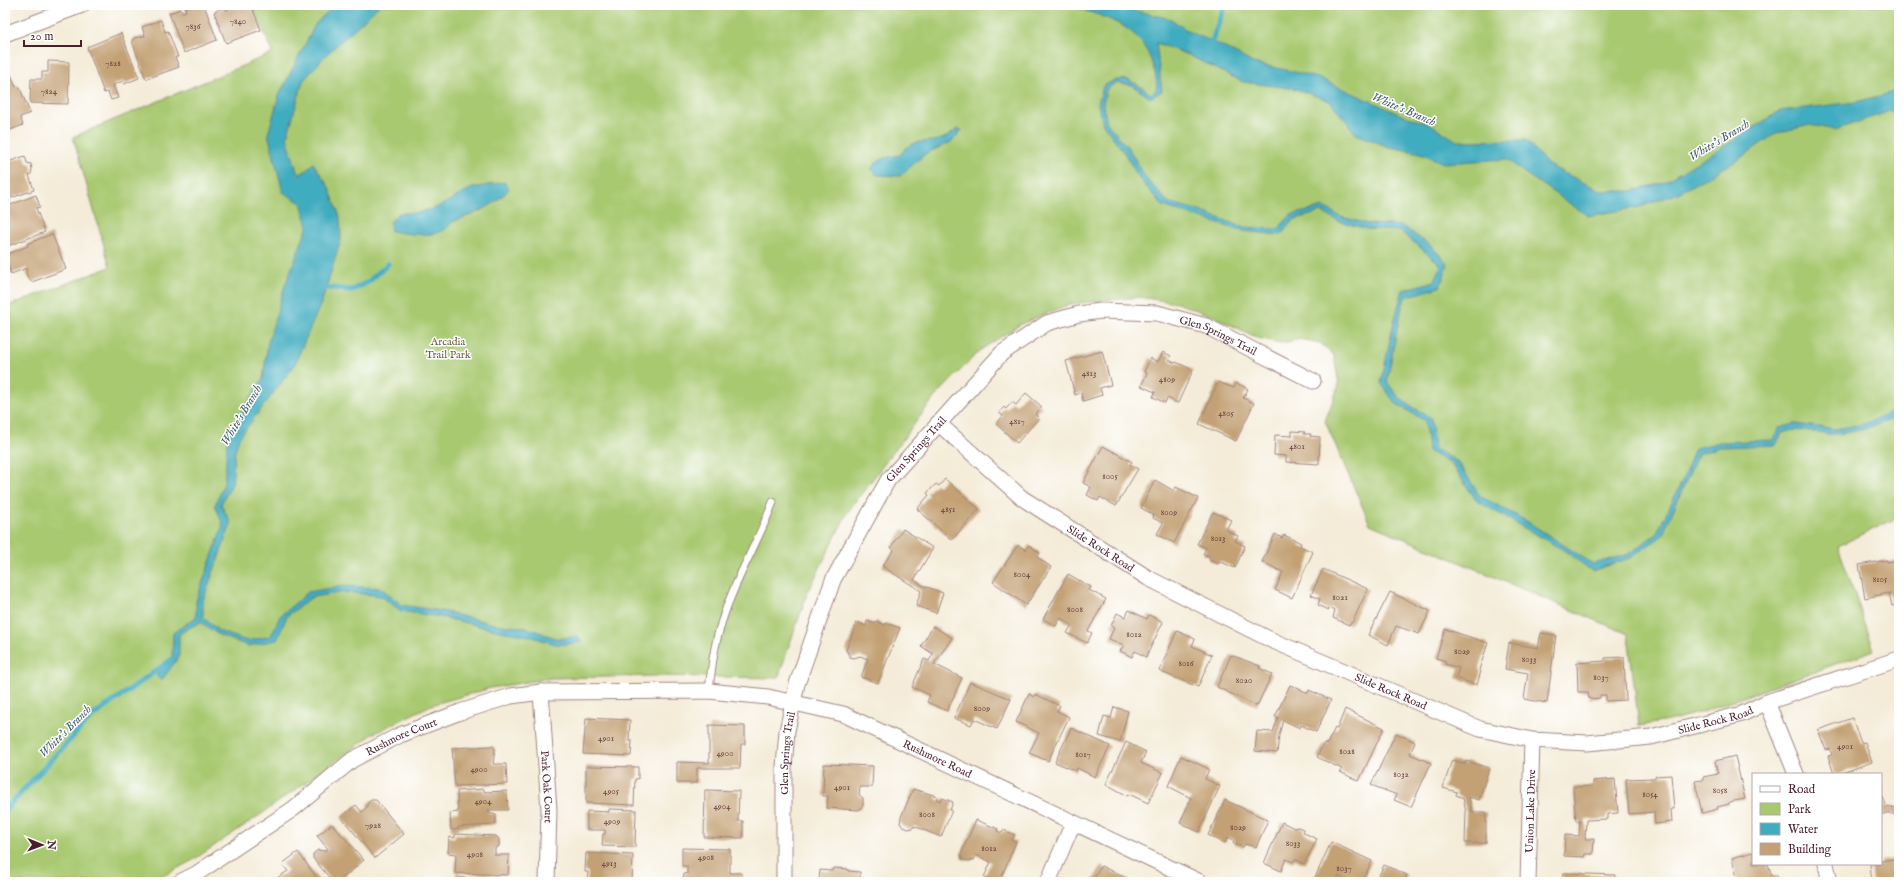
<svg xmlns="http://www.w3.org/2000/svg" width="1904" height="887" font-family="'IM FELL English',serif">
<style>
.green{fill:#a9c971;stroke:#7a744e}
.water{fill:#41acbf;stroke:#466675}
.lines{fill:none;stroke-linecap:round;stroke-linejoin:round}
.stream{stroke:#41acbf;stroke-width:5.5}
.building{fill:#c3a174}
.lane-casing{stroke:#9f8682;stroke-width:9}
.street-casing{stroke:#9f8682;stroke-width:17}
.lane{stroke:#fff;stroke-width:7}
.street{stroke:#fff;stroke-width:15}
.labels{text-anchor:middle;stroke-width:3;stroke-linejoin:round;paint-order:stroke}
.number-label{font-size:9px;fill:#68403d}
.street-label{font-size:11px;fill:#4a1f2b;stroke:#fff}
.park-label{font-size:11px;fill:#6b5a44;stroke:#fff}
.water-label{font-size:12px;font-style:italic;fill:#465e6e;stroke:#fff}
</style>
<rect width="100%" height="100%" fill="#fff"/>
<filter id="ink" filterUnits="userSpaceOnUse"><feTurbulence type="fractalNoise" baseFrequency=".025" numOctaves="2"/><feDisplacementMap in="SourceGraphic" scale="8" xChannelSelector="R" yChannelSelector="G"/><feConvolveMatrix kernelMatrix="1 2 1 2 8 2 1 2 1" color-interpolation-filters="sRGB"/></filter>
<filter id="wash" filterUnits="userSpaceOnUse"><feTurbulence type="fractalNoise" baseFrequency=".012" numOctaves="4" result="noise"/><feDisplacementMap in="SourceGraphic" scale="16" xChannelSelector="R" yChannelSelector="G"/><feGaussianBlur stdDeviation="0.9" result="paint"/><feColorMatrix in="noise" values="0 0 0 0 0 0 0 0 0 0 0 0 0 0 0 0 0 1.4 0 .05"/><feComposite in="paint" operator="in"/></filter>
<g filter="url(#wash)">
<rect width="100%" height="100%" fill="#f4ecd8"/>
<!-- green -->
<path class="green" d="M252,5H1899V517L1838,546L1874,650L1705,711L1668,721L1639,726L1628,634L1370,524L1325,421L1339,385L1334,355L1320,343L1301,339L1281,343L1258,338L1213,316L1177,303L1140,297L1070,304L1021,324L979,351L934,398L847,513L807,594L778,678L658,676L551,678L491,688L431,705L373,734L263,813L193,860L152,882H5V307L110,267L73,137L273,53Z"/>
<!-- water -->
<path class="water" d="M335,5H380L326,55L303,81L287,137L298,175L307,170L313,163L329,187L340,217L341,240L322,301L294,366L239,438L235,451L232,484L221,504L231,524L203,600V617L219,631L247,641L271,636L280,616L308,592L343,586L381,588L402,605L447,612L494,624L528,628L558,639L579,636L581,642L559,645L529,636L495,630L446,618L401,611L381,596L345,592L312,597L287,616L277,640L248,646L219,635L200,622L179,634V657L161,681L156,676L172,656L173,633L196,617V601L223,525L215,505L224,483L228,435L263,379L268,342L284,288L308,226L301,203L283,192L268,134L279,95L316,23Z
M1070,5H1117L1132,10L1171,19L1188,31L1220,45L1253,63L1291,71L1321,79L1402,115L1432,125L1457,141L1526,140L1548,165L1601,191H1632L1662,183L1715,152L1780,111L1856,102L1890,93L1899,86V108L1835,130L1810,125L1776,133L1738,160L1678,193L1640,207L1588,216L1523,172L1507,159L1443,163L1421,153L1389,147L1356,134L1330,101L1296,89L1243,82L1188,55L1156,43L1162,91L1150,98L1132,85L1115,83L1106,90L1103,105L1107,123L1129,149L1147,180L1168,202L1197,210L1243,227L1278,229L1291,215L1324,207L1341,217L1369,224L1402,226L1430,245L1448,264L1440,287L1405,297L1398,324L1387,382L1400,399L1431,418L1434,448L1458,462L1480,496L1528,522L1593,564L1629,554L1657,533L1683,479L1695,448L1720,442L1773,440L1779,428L1795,424L1835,429L1864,424L1899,410V416C1878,425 1857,433 1834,434C1814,435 1803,426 1782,433L1776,445L1720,447L1698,454L1662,536L1630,558L1592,571L1565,551L1477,501L1451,464L1428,451L1425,421L1395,403L1381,383L1394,321L1403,290L1435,281L1441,265L1400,231L1367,229L1338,221L1321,212L1293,220L1281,235L1241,231L1163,206L1141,181L1123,151L1103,124L1098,104L1103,86C1125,73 1132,81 1151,94L1157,88C1156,63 1143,35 1119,24C1104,16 1086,11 1070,5Z
M958,129L962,130L951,142L925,154L900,176L877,175L871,169C879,158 887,157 900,155C913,137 923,144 942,139C947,137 953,132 958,129Z
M504,182L509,189C494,207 476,213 455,221C451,222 449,226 446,229C432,238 407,234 391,231L390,222L399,213H418L438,207L472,188Z"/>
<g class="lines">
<!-- stream -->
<path class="stream" d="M1210,47L1225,5
M320,287L352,290L368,282L388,264
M5,810L90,718L171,660"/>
</g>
<g id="blocks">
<!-- building -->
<path class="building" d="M193,5H204L217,40L184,53L169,13L181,9L182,13L186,11L185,8Z
M227,5H241L242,8L251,5L261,30L226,43L214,12L225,7L226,10H229Z
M161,20L165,32L168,31L178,57H175L179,67L146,79L132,41L134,38L145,36L142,27Z
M121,33L139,78L124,84L123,81L113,85L118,98L111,100L108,92L104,93L87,47Z
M48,61L69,62L68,104L30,103L31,79H42V72H48Z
M11,75L16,87L19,86L30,113L20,117L23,125L5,132V77Z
M25,156L27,163L31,164L32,169L31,174L29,175L34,190L5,200V163Z
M36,195L40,207L36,208L45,232L5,247V207Z
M52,234L66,269L32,282L29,279L26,273L27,268L11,274L5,255L28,246L27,244Z
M1102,351L1111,385L1100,388L1102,395L1083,401L1081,393L1075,395L1066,361Z
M1163,352L1171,356L1169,360L1175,363L1176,362L1193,370L1178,403L1167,398L1165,403L1153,397L1155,392L1141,386L1147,373L1144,372L1150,358L1158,362Z
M1218,382L1234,388L1236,383L1248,389L1243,398L1254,403L1236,441L1199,424Z
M1026,393L1042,407L1035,414L1039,418L1017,443L996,424L1003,416L999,413L1004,407L1006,409L1012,402L1016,405Z
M1292,431L1305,432L1304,434H1311L1310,436L1320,437L1319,464L1286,462V456L1274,455L1275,435L1292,436Z
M1103,446L1132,462L1130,465L1138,469L1116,506L1100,497L1098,501L1087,495L1091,487L1083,483Z
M945,479L979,509L952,540L917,509L929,495L927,493L936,484L939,486Z
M1155,480L1174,491L1176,487L1198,498L1174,543L1157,534L1163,523L1153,518L1154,515L1141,508Z
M1213,512L1231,520L1226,530L1238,536L1235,541L1245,546L1235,568L1219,561L1218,564L1209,560L1210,557L1203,554L1206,548L1197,544Z
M903,529L933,548L914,580L924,586L943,593L936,613L916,606L921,591L882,566L894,550L891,547Z
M1275,534L1282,538L1284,535L1301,543L1300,546L1313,552L1292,598L1275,590L1283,572L1262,562Z
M1018,545L1026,550L1029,545L1040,553L1037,557L1051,567L1026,605L993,582Z
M1887,560V562L1899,560V604L1892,606L1889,593L1865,598L1859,565Z
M1323,569L1368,589L1352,623H1350L1349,625L1333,618L1335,610L1330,607L1329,610L1318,605L1320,599L1311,595Z
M1068,574L1091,587L1089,590L1106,599L1088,631L1092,633L1087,643L1067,633L1072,625L1060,618L1056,626L1043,619Z
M1390,592L1430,611L1419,634L1396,626L1388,645L1368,635Z
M1129,610L1147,619L1149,615L1163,622L1146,657L1135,651L1132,657L1120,651L1124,645L1109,639L1114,628L1111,626L1117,613L1125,617Z
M867,621L875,624L876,621L885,625L886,623L900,628L878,683L861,677L868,659L860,656L854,658L850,657L846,650L857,622L866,626Z
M933,626L952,638L934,664L962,678L947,711L927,702L930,695L912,687L924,659L929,661L933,654L921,646Z
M1445,629L1488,643L1479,670L1481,671L1477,685L1456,678L1459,668L1445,664L1446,661L1436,658Z
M1177,631L1195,639L1192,646L1212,655L1198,687L1159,671Z
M1541,633L1556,635L1547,703L1524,699L1528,673L1505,669L1509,643L1538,648Z
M1231,655L1260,666L1259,668L1272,674L1257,706L1217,687Z
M1624,657L1626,700L1606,701V695H1600V698L1589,699L1588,692H1578L1577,663L1605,661V658Z
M970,682L1011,699L997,729L974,719L971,725L954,718Z
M1290,685L1308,693L1309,690L1331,700L1316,732L1301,725L1300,728L1283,720L1279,735L1277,753L1255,751L1257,731L1273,732L1278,717H1275Z
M1029,694L1034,697L1035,694L1060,706L1057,711L1069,717L1048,761L1029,753L1039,733L1016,722Z
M1114,707L1128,711L1120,742L1099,736L1104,716L1111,718Z
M1345,709L1384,728L1359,781L1340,772L1342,769L1317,757L1324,743L1327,744L1335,728L1337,729Z
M586,718L630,720L629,741H632L631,756L583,754Z
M1852,718L1861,743L1865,742L1872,762L1839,774H1834L1828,756L1832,755L1830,749L1826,750L1818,730Z
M709,725L745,726V744H741L740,768H697V783H677V762L709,763Z
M1071,728L1110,746L1095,777L1077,768L1076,771L1055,762Z
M1396,733L1415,742L1410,754L1431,763L1411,807L1394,800L1397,795L1371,785Z
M1126,742L1146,752L1141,763L1163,773L1148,803L1129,794L1128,796L1106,784Z
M492,746L495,748L493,764H506L507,784L455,786L452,748Z
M1181,756L1209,769L1205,779L1220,786L1199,832L1180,823L1191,798L1168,786Z
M1735,756L1745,799L1729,802V804L1717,807L1718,809L1702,813L1695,781L1703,780V777L1718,774L1715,761Z
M1452,760L1465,764L1466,761L1489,768L1479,800L1469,797L1472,812H1486V843H1465L1466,812L1463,798L1456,795L1457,792L1443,788Z
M824,764L873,766L872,787H860L859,795L863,798V805L859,810L827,808L828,796H823Z
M586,766L638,767V779H635L634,805L586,803Z
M1671,775L1674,809H1671L1672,822L1655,824L1654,812L1629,814L1626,779L1655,778V776Z
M1615,779L1618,813L1607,814V819L1586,820L1585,839H1594L1593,854H1585L1584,857L1564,856L1565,835L1579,836L1580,821H1576L1573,787L1593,786V781Z
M484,789V792L507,791L508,810H488L489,813L496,815V823L492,825L458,827L459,829L451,830L450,813L458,812L457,791Z
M913,789L937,796L936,799L941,801L942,798L953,802L950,810H952L941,837L914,826L913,828L908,829L902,826L900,823L901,817Z
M705,790L739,791L738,821H743V838L704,837Z
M1881,795L1886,807L1899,808V814H1881Z
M371,800H376L404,834L375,858L341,817L356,805L362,812L367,807V804Z
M1225,800L1268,820L1256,847L1245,844L1243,847L1233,843L1234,840L1228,837L1225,843L1208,835Z
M609,809L636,810L635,847L602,846L603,834H605V830H587V811L609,812Z
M976,820L998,829L997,831L1002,833L1004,830L1015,835L1012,840L1016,842L999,882L984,877L991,862L976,855L974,860L969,861L962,859L961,854Z
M1282,822L1294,828L1298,827L1303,829L1304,833L1317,839L1304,864L1295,859L1293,862L1286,859L1281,871L1264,863Z
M332,824L364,860L338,882H333L313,858V854L318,850L325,851L328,849L317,836Z
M455,834L496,836L499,839V846L495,848V855H509L508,875L455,873L456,854L448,853L449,837L455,838Z
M1331,842L1372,861L1362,882H1351L1338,876L1335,882H1313Z
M682,848L730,849V873H741V882H683L684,874H687V866H682Z
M298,852L320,882H276L274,880L288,871L282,864Z
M1753,852V864H1768L1772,876L1777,875L1779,882H1738L1732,858Z
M586,853L633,855L632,882H587L588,872H585Z
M1899,858V882H1872L1870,864H1881V861Z
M1384,865L1407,875L1404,882H1376Z
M1101,866L1130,880L1129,882H1092Z
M833,868L848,869V871L860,872V882H819L820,870L832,871Z
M1563,873L1615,875L1614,882H1562Z
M457,877L494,881V882H456Z"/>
</g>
</g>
<g filter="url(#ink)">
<use href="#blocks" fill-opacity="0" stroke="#9f8682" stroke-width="1"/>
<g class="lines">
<!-- lane casing -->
<g class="lane-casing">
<path id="lane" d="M709,691C711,671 713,651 719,631C731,586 757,545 773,502"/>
</g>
<!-- street casing -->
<g class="street-casing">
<g id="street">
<path d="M5,34L82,5"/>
<path id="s1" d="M938,423L1022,498L1148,578L1271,640L1480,729L1532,740L1587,743L1651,737L1742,714L1767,702L1899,659"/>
<path id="s2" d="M541,692L549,810L547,882"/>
<path d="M1767,702L1796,774"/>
<path d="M1826,864L1830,882"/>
<path id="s3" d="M180,882L196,874L293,809L352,760L400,735L460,712L511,696L541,692L709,691L768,697L843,714L1200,882"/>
<path id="s4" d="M784,882V767L787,731L797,684L833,580L888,480L1002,353L1047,323L1079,314L1101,311L1157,313L1206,326L1313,381"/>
<path d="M1048,882L1073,823"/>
<path id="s5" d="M1528,882L1532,740"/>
</g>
</g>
<!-- lane -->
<use href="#lane" class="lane"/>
<!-- street -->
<use href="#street" class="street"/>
</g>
</g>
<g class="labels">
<!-- number labels -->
<g class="number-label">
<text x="238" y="24">7840</text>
<text x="193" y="29">7836</text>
<text x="113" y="66">7828</text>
<text x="49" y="94">7824</text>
<text x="1089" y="376">4813</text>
<text x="1167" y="382">4809</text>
<text x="1226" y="416">4805</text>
<text x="1017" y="424">4817</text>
<text x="1297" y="449">4801</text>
<text x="1110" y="479">8005</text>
<text x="948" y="512">4851</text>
<text x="1169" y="515">8009</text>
<text x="1218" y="541">8013</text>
<text x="1022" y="577">8004</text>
<text x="1880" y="582">8105</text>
<text x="1340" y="600">8021</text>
<text x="1075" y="612">8008</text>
<text x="1134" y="637">8012</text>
<text x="1462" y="654">8029</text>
<text x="1529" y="662">8033</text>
<text x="1186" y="666">8016</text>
<text x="1601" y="680">8037</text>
<text x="1244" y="683">8020</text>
<text x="982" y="711">8009</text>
<text x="606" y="741">4901</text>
<text x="1845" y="749">4901</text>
<text x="1347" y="754">8028</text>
<text x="725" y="756">4900</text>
<text x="1083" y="757">8017</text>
<text x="479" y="772">4900</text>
<text x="1401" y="777">8032</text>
<text x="842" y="790">4901</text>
<text x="1720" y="793">8058</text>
<text x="611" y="794">4905</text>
<text x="1650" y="797">8054</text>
<text x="483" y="804">4904</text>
<text x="722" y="809">4904</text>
<text x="927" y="817">8008</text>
<text x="612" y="824">4909</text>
<text x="373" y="828">7928</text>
<text x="1238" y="830">8029</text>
<text x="1293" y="846">8033</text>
<text x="989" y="851">8012</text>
<text x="475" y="857">4908</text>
<text x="706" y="860">4908</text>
<text x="609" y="866">4913</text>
<text x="1344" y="871">8037</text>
</g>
<!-- street labels -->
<g class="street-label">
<text dy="4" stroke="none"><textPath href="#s4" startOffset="825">Glen Springs Trail</textPath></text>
<text dy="4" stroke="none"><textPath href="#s4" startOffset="465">Glen Springs Trail</textPath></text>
<text dy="4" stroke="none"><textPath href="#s1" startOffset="206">Slide Rock Road</textPath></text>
<text dy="4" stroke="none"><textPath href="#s1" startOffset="530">Slide Rock Road</textPath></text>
<text dy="4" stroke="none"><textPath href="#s1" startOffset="866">Slide Rock Road</textPath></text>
<text dy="4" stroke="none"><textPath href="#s3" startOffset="266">Rushmore Court</textPath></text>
<text dy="4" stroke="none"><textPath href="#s4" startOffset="129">Glen Springs Trail</textPath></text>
<text dy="4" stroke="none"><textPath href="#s3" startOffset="822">Rushmore Road</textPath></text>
<text dy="4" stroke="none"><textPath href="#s2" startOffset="95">Park Oak Court</textPath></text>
<text dy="4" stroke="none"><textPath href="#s5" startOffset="71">Union Lake Drive</textPath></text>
</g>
<!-- park labels -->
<g class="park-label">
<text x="448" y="345">Arcadia<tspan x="448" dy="13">Trail Park</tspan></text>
</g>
<!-- water labels -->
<g class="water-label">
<text transform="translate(1404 109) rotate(23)" y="4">White's Branch</text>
<text transform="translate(1719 140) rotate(-31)" y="4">White's Branch</text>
<text transform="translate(241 415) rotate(-59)" y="4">White's Branch</text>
<text transform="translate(65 731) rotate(-45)" y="4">White's Branch</text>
</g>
</g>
<!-- margin -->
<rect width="1904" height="887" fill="none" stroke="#fff" stroke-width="20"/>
<!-- legend -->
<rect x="1752" y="773" width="130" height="92" fill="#ffffff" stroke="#b7a5aa"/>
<rect x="1760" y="786" width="20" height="6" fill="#ffffff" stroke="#b7a5aa"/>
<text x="1788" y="793" font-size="12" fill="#4a1f2b">Road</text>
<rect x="1760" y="803" width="20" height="12" fill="#a9c971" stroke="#b7a5aa"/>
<text x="1788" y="813" font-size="12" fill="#4a1f2b">Park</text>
<rect x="1760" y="823" width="20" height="12" fill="#41acbf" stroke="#b7a5aa"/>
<text x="1788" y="833" font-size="12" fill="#4a1f2b">Water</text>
<rect x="1760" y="843" width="20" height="12" fill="#c3a174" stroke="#b7a5aa"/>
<text x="1788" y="853" font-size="12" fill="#4a1f2b">Building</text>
<!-- north arrow -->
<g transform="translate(42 845) rotate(91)" stroke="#ffffff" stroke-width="3" paint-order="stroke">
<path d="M0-3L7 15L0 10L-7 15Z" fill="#4a1f2b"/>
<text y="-6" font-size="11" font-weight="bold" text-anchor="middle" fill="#4a1f2b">N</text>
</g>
<!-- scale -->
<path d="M24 40v6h57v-6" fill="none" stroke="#4a1f2b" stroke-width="2"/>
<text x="30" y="40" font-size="12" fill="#4a1f2b" stroke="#ffffff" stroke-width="3" paint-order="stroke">20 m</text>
</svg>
